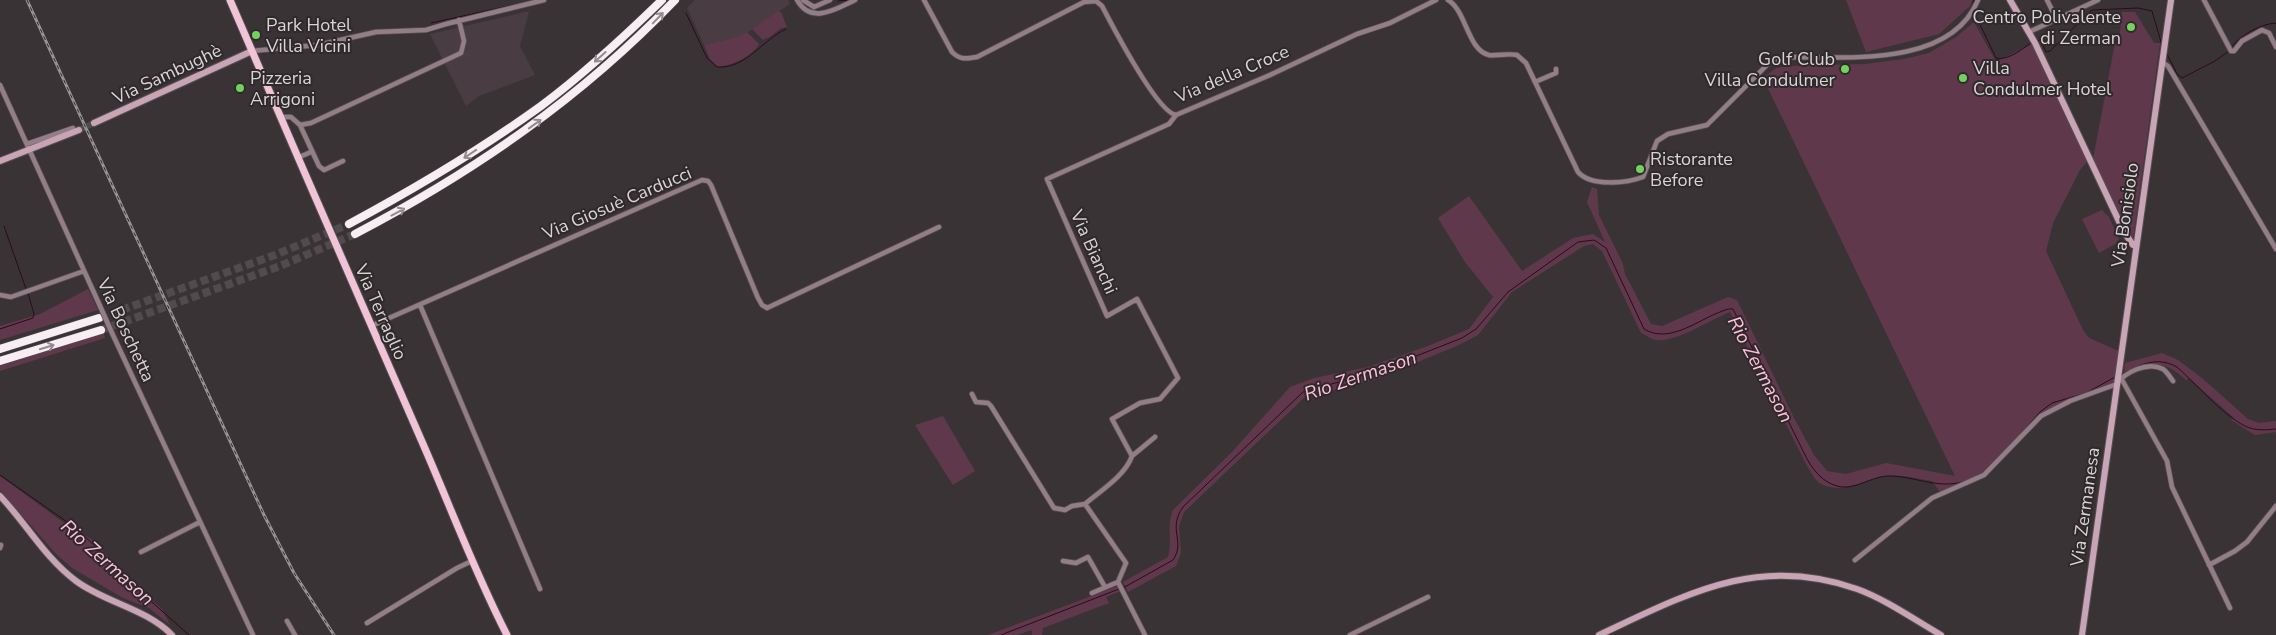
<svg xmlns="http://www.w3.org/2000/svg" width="2276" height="635" font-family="'Nunito Sans',sans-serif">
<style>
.built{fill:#493c42}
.green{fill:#5f394b}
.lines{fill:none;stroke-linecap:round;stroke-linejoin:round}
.stream{stroke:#2f081d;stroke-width:1}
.secondary-tunnel{stroke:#524b4e;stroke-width:6;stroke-dasharray:6 3;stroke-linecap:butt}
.highway-tunnel{stroke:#524b4e;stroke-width:8;stroke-dasharray:8 4;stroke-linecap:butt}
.street-casing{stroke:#565053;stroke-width:6}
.secondary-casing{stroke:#565053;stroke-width:8}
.primary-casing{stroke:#565053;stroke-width:9}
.highway-casing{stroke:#565053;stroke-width:9}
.street{stroke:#937d86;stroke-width:4.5}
.secondary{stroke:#c8a4b4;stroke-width:6}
.primary{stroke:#f1c3d7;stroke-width:7}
.highway{stroke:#f8edf2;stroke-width:8}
.rail-casing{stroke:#979295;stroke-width:3}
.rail{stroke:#30292c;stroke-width:1;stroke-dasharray:4;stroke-linecap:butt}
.street-bridge-casing{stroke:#565053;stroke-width:6;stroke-linecap:butt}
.street-bridge{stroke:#937d86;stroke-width:4.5}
.oneway{stroke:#948b8f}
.poi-dot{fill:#71d35e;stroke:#30292c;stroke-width:2}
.labels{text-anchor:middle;stroke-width:4;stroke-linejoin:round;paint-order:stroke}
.poi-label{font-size:18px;fill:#d8d4d6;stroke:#30292c;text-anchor:start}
.street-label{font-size:18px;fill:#d8d4d6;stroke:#30292c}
.water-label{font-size:19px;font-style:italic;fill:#ffc0dc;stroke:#30292c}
</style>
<rect width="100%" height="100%" fill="#3a3336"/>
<!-- built -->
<path class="built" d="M695,0H788L790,4L742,36L704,45L687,8Z
M529,11L520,46L535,75L479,96L466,106L430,34Z"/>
<!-- green -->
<path class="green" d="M1846,0H1972L1970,6L1939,34L1866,52Z
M778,11L781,12L787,27L781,28L771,36L763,40L752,29Z
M2122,12H2135L2154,43H2160L2133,240L2093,159L2115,43H2119Z
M1974,22L1996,62L2032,44L2087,162L2080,170L2053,223L2046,251L2083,330L2089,338L2119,351L2115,381L2039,415L1983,474L1940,492L1932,481C1918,479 1901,474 1886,476C1864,479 1840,497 1818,482C1814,478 1810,470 1807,466L1730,312C1709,320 1678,342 1656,340C1650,339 1646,335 1641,333L1602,251L1593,244L1584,246L1512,292L1478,335L1459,345L1374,380L1305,397L1184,512L1179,526L1181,553L1176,566L1128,592L1123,582L1168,557C1173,538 1166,527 1173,510L1232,452L1290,387L1314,378L1368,367L1428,346L1469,329L1493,297L1465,262L1438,218L1469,196L1522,271L1573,238L1593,234L1605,242L1587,202L1592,187L1597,189L1599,215L1623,264L1625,274L1651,324L1662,326L1728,297L1737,300L1793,416L1814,455L1827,471L1846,474L1886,463L1955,476L1763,78L1776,68L1789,66L1865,64L1904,59L1929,53L1956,37Z
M747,32L759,44C752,57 732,65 718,67L710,59L704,45L741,36Z
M2102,210L2109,217L2119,239L2115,244L2099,253L2082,219Z
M88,289L98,310L0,340V326L40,314Z
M104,333L105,338L0,371V365Z
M2162,353L2178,360L2202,378L2248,419L2259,423L2276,421V432L2255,435L2231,420L2234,418L2189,378L2186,380C2162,358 2152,363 2124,373L2125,363Z
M943,416L975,471L953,485L915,425Z
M0,476L60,520L96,542L107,556L110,570L115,574L123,575L162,609L170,625L149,608L123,598L72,568L56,554L0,490Z
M1118,586L1121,591L1106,597L1109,603L1043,628L1042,635H1032V630L1017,635H988Z"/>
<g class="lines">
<!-- stream -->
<path class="stream" d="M838,1L849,0
M1972,8L1974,0
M1974,12L1996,58C2008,61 2022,49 2031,43
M686,13L707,58L717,67C746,69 762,40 786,29
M431,23L513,5
M2037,40L2041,41L2046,52L2050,51L2092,10L2138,8L2152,11L2161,42
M2231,48C2240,35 2260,24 2276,23
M2167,54L2177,74L2182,78L2215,61L2229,51
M4,226L26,289
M0,329L33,318L34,314L28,293
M2122,374C2142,364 2157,356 2177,367C2196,384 2223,415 2245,426C2255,431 2266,430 2276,429
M2020,435L2040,412L2052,403L2086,393L2117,376
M0,475L77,529L98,549L117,571L189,635
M1123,588L1173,560C1186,541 1167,530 1183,507L1303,392L1378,371L1462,338L1476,329L1508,292L1578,242L1594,240L1606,248L1644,329C1667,343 1693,324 1715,314C1721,312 1727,308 1733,309L1805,455C1812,469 1822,482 1837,486C1855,491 1871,476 1889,476C1914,476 1937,489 1962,482
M1001,635L1119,589"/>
<!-- secondary-tunnel -->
<path class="secondary-tunnel" d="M79,130L94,123"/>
<!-- highway-tunnel -->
<path class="highway-tunnel" d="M99,318L275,255L349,224
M101,330L280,266L355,234"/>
<!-- street casing -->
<g class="street-casing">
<path id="street" d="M797,0C811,25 836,9 855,0
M803,0L814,7L830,0
M924,0L952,52C960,60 966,59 977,57L1084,2L1096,1L1102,6C1113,27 1157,112 1176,115L1270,75L1357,34L1390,23L1436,0
M1448,0C1466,10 1468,51 1489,55C1498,56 1508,53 1517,55L1526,63L1578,172C1591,187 1627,183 1643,177L1657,141L1668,134L1707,125L1770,62L1780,58L1789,57C1848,57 1951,67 1978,0
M2047,0L2057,20
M2204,0L2231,51H2234L2242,41L2262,30L2269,33L2276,47
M2029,32L2098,0
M252,51L318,45L376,32L426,30L446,24L544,0
M2162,62L2168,66L2276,249
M1535,82L1556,73V69
M0,85L100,306
M280,117H291L300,125L311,123L461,53L464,41L459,20
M300,125L319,166L324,170L343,161
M27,144L73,128
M297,158L311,152
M0,295L11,297L84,271
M420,305L540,589
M371,326L702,180L708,181L711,185L758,298L762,305L767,308L939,227
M112,333L253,635
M2121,378L2167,461L2172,487L2230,608
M972,394L976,402L988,403L991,406L1054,508L1065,510L1072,506L1085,504
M1132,456L1155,437
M0,548L1,545
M141,552L200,522
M1855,560L1932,498L1984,475L2041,416L2070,401L2117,384C2125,372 2148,361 2163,369C2167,372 2170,377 2173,381
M1063,561L1076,563L1088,557L1105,587
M2209,565L2235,551L2247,542L2276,506
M1092,593L1118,582
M287,621L295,635
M367,623L457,568L472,561
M1145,635L1118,582L1126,563L1085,504C1100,491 1125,476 1132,456L1112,419L1140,403L1160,399L1178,378L1137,299L1107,316L1047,179L1169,124L1176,115
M1350,635L1428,597"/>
</g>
<!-- secondary casing -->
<g class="secondary-casing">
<path id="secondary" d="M2010,0L2035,43L2124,232L2133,245H2136
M94,123L252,51
M0,161L79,130
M0,496C26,523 45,558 76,581C106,603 145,608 172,635
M1599,635C1687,594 1758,554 1857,589C1885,599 1915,620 1941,635
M2082,635L2171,0"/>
</g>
<!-- primary casing -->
<g class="primary-casing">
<path id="primary" d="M230,0C294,148 358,297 423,444C451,508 475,573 507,635"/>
</g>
<!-- highway casing -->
<g class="highway-casing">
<path id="highway" d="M349,224C416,188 480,150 541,106C584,74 624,37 662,0
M355,234C475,171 581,98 675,0
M0,349L99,318
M0,361L101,330"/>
</g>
<!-- street -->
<use href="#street" class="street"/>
<!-- secondary -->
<use href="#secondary" class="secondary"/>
<!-- primary -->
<use href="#primary" class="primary"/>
<!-- highway -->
<use href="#highway" class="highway"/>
<!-- rail casing -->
<g class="rail-casing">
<path id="rail" d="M27,0L264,515L294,573L334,635"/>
</g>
<!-- rail -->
<use href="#rail" class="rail"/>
<!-- street-bridge casing -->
<g class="street-bridge-casing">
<path id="street-bridge" d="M100,306L112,333"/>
</g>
<!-- street-bridge -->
<use href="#street-bridge" class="street-bridge"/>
</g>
<!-- one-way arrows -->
<defs><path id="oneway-shaft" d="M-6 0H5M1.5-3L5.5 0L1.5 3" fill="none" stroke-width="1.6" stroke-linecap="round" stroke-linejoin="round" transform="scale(1.25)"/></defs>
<g class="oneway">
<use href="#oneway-shaft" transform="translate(658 18) rotate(-46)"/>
<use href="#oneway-shaft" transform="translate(600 57) rotate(138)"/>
<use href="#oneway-shaft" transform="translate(535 124) rotate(-36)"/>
<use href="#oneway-shaft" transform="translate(470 154) rotate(146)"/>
<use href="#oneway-shaft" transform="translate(398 212) rotate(-28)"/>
<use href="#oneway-shaft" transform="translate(47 347) rotate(-17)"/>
</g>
<!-- markers -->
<g class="poi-dot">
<circle cx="2131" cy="27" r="5"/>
<circle cx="256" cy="35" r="5"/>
<circle cx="1845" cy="69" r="5"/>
<circle cx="1963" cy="78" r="5"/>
<circle cx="240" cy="88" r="5"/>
<circle cx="1640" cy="169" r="5"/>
</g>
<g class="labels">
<!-- poi labels -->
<g class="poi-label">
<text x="2121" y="23" text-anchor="end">Centro Polivalente<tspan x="2121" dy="21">di Zerman</tspan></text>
<text x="266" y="31">Park Hotel<tspan x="266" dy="21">Villa Vicini</tspan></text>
<text x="1835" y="65" text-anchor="end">Golf Club<tspan x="1835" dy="21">Villa Condulmer</tspan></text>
<text x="1973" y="74">Villa<tspan x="1973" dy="21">Condulmer Hotel</tspan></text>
<text x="250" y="84">Pizzeria<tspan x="250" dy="21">Arrigoni</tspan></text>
<text x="1650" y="165">Ristorante<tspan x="1650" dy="21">Before</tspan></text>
</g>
<!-- street labels -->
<g class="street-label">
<text transform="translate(167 74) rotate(-25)" y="6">Via Sambughè</text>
<text transform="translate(1232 74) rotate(-23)" y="6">Via della Croce</text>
<text transform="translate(617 203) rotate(-23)" y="6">Via Giosuè Carducci</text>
<text transform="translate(2125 215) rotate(-82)" y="6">Via Bonisiolo</text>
<text transform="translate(1094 252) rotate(66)" y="6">Via Bianchi</text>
<text transform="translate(381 312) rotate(66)" y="6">Via Terraglio</text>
<text transform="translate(126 330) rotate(65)" y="6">Via Boschetta</text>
<text transform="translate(2085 507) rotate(-82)" y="6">Via Zermanesa</text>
</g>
<!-- water labels -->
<g class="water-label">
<text transform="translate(1761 369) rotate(62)" y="7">Rio Zermason</text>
<text transform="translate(1360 375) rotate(-19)" y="7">Rio Zermason</text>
<text transform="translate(108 562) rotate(42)" y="7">Rio Zermason</text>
</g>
</g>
</svg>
